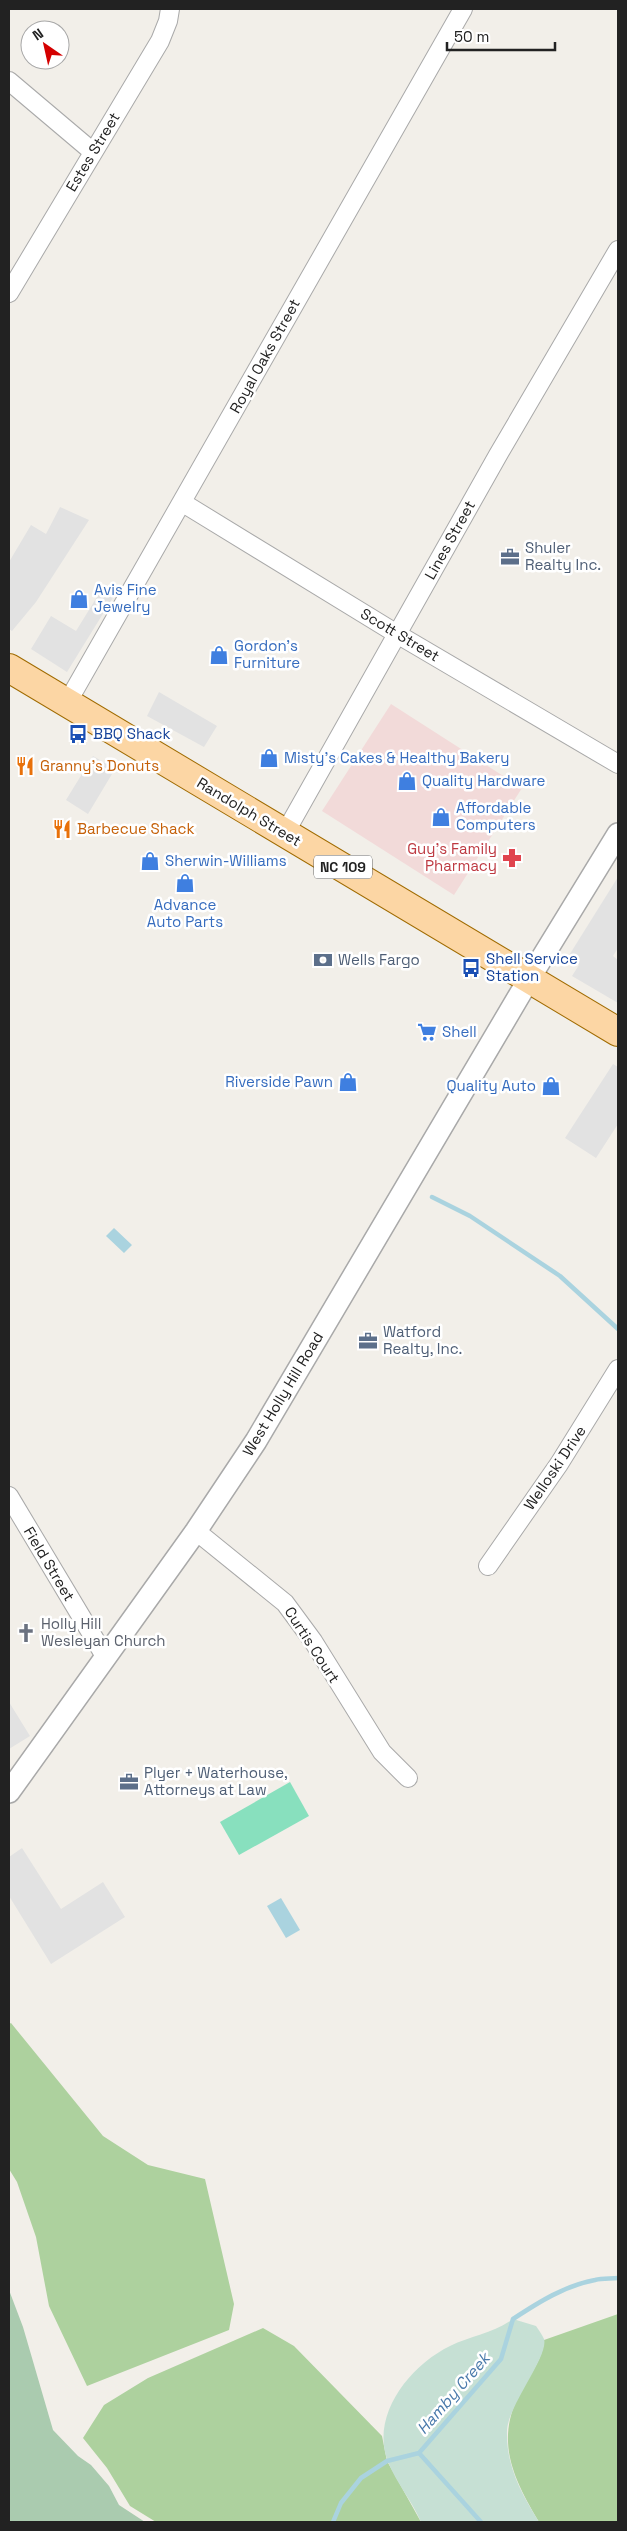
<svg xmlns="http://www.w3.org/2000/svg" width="627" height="2531" font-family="'Space Grotesk',sans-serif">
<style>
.commercial{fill:#f2dad9}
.forest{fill:#add19e}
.wetland{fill:#c6e0d4}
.cemetery{fill:#aacbaf}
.pitch{fill:#88e0be}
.parking{fill:#e2e2e2}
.water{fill:#aad3df}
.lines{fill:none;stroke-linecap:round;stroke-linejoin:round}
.stream{stroke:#aad3df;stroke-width:4.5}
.minor-casing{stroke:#a9a9a9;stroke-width:20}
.tertiary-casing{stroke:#a9a9a9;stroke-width:24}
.primary-casing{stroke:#a06b00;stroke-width:30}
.minor{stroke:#fff;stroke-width:18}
.tertiary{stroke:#fff;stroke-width:21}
.primary{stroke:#fcd6a4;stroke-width:28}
.labels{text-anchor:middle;stroke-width:5;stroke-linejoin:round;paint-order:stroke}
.shield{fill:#fff;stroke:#646464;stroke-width:1}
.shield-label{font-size:14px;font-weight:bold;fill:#222}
.street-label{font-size:15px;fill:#222;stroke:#fff}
.service-label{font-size:15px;fill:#4e5e75;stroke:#fff;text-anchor:start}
.shop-label{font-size:15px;fill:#366cbe;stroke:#fff;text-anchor:start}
.transit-label{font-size:15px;fill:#164399;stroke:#fff;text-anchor:start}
.food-label{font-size:15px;fill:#c56008;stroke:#fff;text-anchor:start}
.health-label{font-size:15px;fill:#be3a42;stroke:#fff;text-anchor:end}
.worship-label{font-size:15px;fill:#5b616d;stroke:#fff;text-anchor:start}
.water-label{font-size:16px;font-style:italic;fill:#4a7aab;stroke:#fff}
</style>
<rect width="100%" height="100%" fill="#f2efe9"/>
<!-- commercial -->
<path class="commercial" d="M391,704L522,788L454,895L322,811Z"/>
<!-- forest -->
<path class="forest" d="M11,2023L103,2136L148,2165L205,2179L234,2304L229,2330L87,2386L49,2306L36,2237L17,2182L9,2169V2024Z
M618,2314V2522H539C512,2476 494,2439 522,2389C531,2373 543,2358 544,2340Z
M263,2328L294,2346L382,2436L387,2461L421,2522H156L130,2506L107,2468L83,2438L104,2405L148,2378Z"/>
<!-- wetland -->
<path class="wetland" d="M513,2319L536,2326C539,2330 542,2335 544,2339C549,2356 509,2404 507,2430C506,2466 521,2493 539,2522H421C412,2501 397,2484 388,2462C370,2416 409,2366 450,2346C471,2336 494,2333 513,2319Z"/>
<!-- cemetery -->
<path class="cemetery" d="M9,2290L23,2327L53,2430L78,2456L91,2465L109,2486L119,2505L145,2522H9Z"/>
<!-- pitch -->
<path class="pitch" d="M290,1782L309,1816L239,1855L220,1822Z"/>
<!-- parking -->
<path class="parking" d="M60,507L89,520L36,602L12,631L9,629V562L31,525L46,534Z
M105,584L117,591L67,672L31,649L51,616L76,631Z
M159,692L217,726L204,747L147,716Z
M93,756L115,769L88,814L66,800Z
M618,877V948L613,956L618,960V1003L572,976L579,965L568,957Z
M613,1064L618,1067V1124L596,1158L565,1138Z
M9,1702L30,1736L9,1749Z
M22,1848L61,1909L103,1882L125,1917L51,1964L9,1896V1857Z"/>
<!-- water -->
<path class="water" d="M114,1228L132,1245L124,1253L106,1236Z
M281,1898L300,1930L286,1938L267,1906Z"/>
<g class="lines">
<!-- stream -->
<path class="stream" d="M432,1197L470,1216L560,1276L618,1329
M419,2453L481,2522
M333,2522L341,2503L361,2478L387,2461L419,2453L501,2359L513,2319C539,2302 564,2286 595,2280C603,2278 611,2279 618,2278"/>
<!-- minor casing -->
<g class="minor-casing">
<path id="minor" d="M9,81L93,152
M9,293L160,41L168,21L170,9
M183,503L397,634L618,764
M67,703L463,9
M285,833L498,455L618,250
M9,1496L106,1658
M196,1531L285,1603L313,1641L382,1752L408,1778
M488,1566L559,1464L618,1369"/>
</g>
<!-- tertiary casing -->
<g class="tertiary-casing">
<path id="tertiary" d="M9,1792L196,1531L256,1441L529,979L618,834"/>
</g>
<!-- primary casing -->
<g class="primary-casing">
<path id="primary" d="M9,668L618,1032"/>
</g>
<!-- minor -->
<use href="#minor" class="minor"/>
<!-- tertiary -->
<use href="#tertiary" class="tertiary"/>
<!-- primary -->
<use href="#primary" class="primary"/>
</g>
<!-- icons -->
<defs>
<g id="office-bare" transform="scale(1.5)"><path d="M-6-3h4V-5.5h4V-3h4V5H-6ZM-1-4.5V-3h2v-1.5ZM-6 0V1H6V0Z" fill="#5c6f8a" stroke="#fff" stroke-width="2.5" paint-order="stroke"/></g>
<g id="shop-bare" transform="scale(1.5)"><path d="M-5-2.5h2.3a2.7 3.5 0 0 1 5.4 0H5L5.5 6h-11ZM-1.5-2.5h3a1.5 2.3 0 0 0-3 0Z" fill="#3f7fe0" stroke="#fff" stroke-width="2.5" paint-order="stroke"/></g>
<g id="bus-bare" transform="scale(1.5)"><path d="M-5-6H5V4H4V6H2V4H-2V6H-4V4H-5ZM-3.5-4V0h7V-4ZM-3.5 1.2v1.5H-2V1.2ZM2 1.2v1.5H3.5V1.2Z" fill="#1a4fb4" stroke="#fff" stroke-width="2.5" paint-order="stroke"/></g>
<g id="restaurant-bare" transform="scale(1.5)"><path d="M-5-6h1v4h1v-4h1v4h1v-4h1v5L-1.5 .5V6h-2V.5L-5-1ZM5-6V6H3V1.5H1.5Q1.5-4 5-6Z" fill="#e8710a" stroke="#fff" stroke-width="2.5" paint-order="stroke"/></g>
<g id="pharmacy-bare" transform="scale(1.5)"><path d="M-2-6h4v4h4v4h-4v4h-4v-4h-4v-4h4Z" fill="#e0444e" stroke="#fff" stroke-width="2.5" paint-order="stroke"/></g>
<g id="bank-bare" transform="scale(1.5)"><path d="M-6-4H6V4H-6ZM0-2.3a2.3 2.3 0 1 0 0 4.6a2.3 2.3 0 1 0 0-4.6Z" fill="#5c6f8a" stroke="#fff" stroke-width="2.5" paint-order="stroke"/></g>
<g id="supermarket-bare" transform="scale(1.5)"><path d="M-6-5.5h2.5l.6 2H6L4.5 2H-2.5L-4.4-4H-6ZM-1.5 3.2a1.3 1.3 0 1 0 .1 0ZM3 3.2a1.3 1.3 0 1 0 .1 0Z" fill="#3f7fe0" stroke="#fff" stroke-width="2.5" paint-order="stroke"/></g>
<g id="church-bare" transform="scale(1.5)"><path d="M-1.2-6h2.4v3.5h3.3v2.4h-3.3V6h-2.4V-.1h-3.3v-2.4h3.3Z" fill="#6b7280" stroke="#fff" stroke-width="2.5" paint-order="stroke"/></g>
</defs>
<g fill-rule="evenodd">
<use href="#office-bare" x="510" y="557"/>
<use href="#shop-bare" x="79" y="599"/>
<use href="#shop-bare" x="219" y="655"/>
<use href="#bus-bare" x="78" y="734"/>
<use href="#shop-bare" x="269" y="758"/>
<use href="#restaurant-bare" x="25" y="766"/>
<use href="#shop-bare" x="407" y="781"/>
<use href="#shop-bare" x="441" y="817"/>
<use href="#restaurant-bare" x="62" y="829"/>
<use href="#pharmacy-bare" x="512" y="858"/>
<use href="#shop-bare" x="150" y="861"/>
<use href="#shop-bare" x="185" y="883"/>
<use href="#bank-bare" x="323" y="960"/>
<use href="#bus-bare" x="471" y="968"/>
<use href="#supermarket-bare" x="427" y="1032"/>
<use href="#shop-bare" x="348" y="1082"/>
<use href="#shop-bare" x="551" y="1086"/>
<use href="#office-bare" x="368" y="1341"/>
<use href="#church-bare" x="26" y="1633"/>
<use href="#office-bare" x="129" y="1782"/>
</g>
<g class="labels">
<!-- shield labels -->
<rect class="shield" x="314" y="855.5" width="58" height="23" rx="4"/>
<g class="shield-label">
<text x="343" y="872">NC 109</text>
</g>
<!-- street labels -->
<g class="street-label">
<text transform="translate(93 152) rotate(-59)" y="5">Estes Street</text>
<text transform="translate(265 356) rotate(-61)" y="5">Royal Oaks Street</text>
<text transform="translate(450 540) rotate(-61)" y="5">Lines Street</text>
<text transform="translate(400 635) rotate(31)" y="5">Scott Street</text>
<text transform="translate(249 812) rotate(31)" y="5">Randolph Street</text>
<text transform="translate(283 1394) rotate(-59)" y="5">West Holly Hill Road</text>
<text transform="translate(555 1468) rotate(-56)" y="5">Welloski Drive</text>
<text transform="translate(49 1564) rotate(59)" y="5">Field Street</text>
<text transform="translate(312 1645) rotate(57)" y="5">Curtis Court</text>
</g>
<!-- service labels -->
<g class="service-label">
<text x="525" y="553">Shuler<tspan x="525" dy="17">Realty Inc.</tspan></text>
<text x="338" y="965">Wells Fargo</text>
<text x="383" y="1337">Watford<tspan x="383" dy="17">Realty, Inc.</tspan></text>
<text x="144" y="1778">Plyer + Waterhouse,<tspan x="144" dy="17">Attorneys at Law</tspan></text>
</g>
<!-- shop labels -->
<g class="shop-label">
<text x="94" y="595">Avis Fine<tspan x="94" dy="17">Jewelry</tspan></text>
<text x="234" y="651">Gordon's<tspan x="234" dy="17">Furniture</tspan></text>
<text x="284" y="763">Misty's Cakes &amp; Healthy Bakery</text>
<text x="422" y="786">Quality Hardware</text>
<text x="456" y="813">Affordable<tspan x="456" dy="17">Computers</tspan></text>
<text x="165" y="866">Sherwin-Williams</text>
<text x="185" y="910" text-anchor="middle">Advance<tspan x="185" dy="17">Auto Parts</tspan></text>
<text x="442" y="1037">Shell</text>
<text x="333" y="1087" text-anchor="end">Riverside Pawn</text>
<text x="536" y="1091" text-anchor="end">Quality Auto</text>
</g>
<!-- transit labels -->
<g class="transit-label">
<text x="93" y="739">BBQ Shack</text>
<text x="486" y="964">Shell Service<tspan x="486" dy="17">Station</tspan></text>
</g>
<!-- food labels -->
<g class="food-label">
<text x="40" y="771">Granny's Donuts</text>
<text x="77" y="834">Barbecue Shack</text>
</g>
<!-- health labels -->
<g class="health-label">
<text x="497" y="854">Guy's Family<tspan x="497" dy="17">Pharmacy</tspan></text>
</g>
<!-- worship labels -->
<g class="worship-label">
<text x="41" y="1629">Holly Hill<tspan x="41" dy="17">Wesleyan Church</tspan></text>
</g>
<!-- water labels -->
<g class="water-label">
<text transform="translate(453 2393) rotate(-49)" y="6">Hamby Creek</text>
</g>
</g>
<!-- border -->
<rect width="627" height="2531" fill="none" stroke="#222222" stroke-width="20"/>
<!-- north arrow -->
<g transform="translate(45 45) rotate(326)"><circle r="24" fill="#ffffff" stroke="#a7a7a7"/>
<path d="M0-4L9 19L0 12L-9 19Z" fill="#d40000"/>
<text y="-8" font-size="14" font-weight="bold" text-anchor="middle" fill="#222222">N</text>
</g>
<!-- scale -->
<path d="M447 42v8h108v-8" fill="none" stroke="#222222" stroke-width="2.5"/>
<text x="454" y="42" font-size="15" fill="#222222" stroke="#ffffff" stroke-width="4" paint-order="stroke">50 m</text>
</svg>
